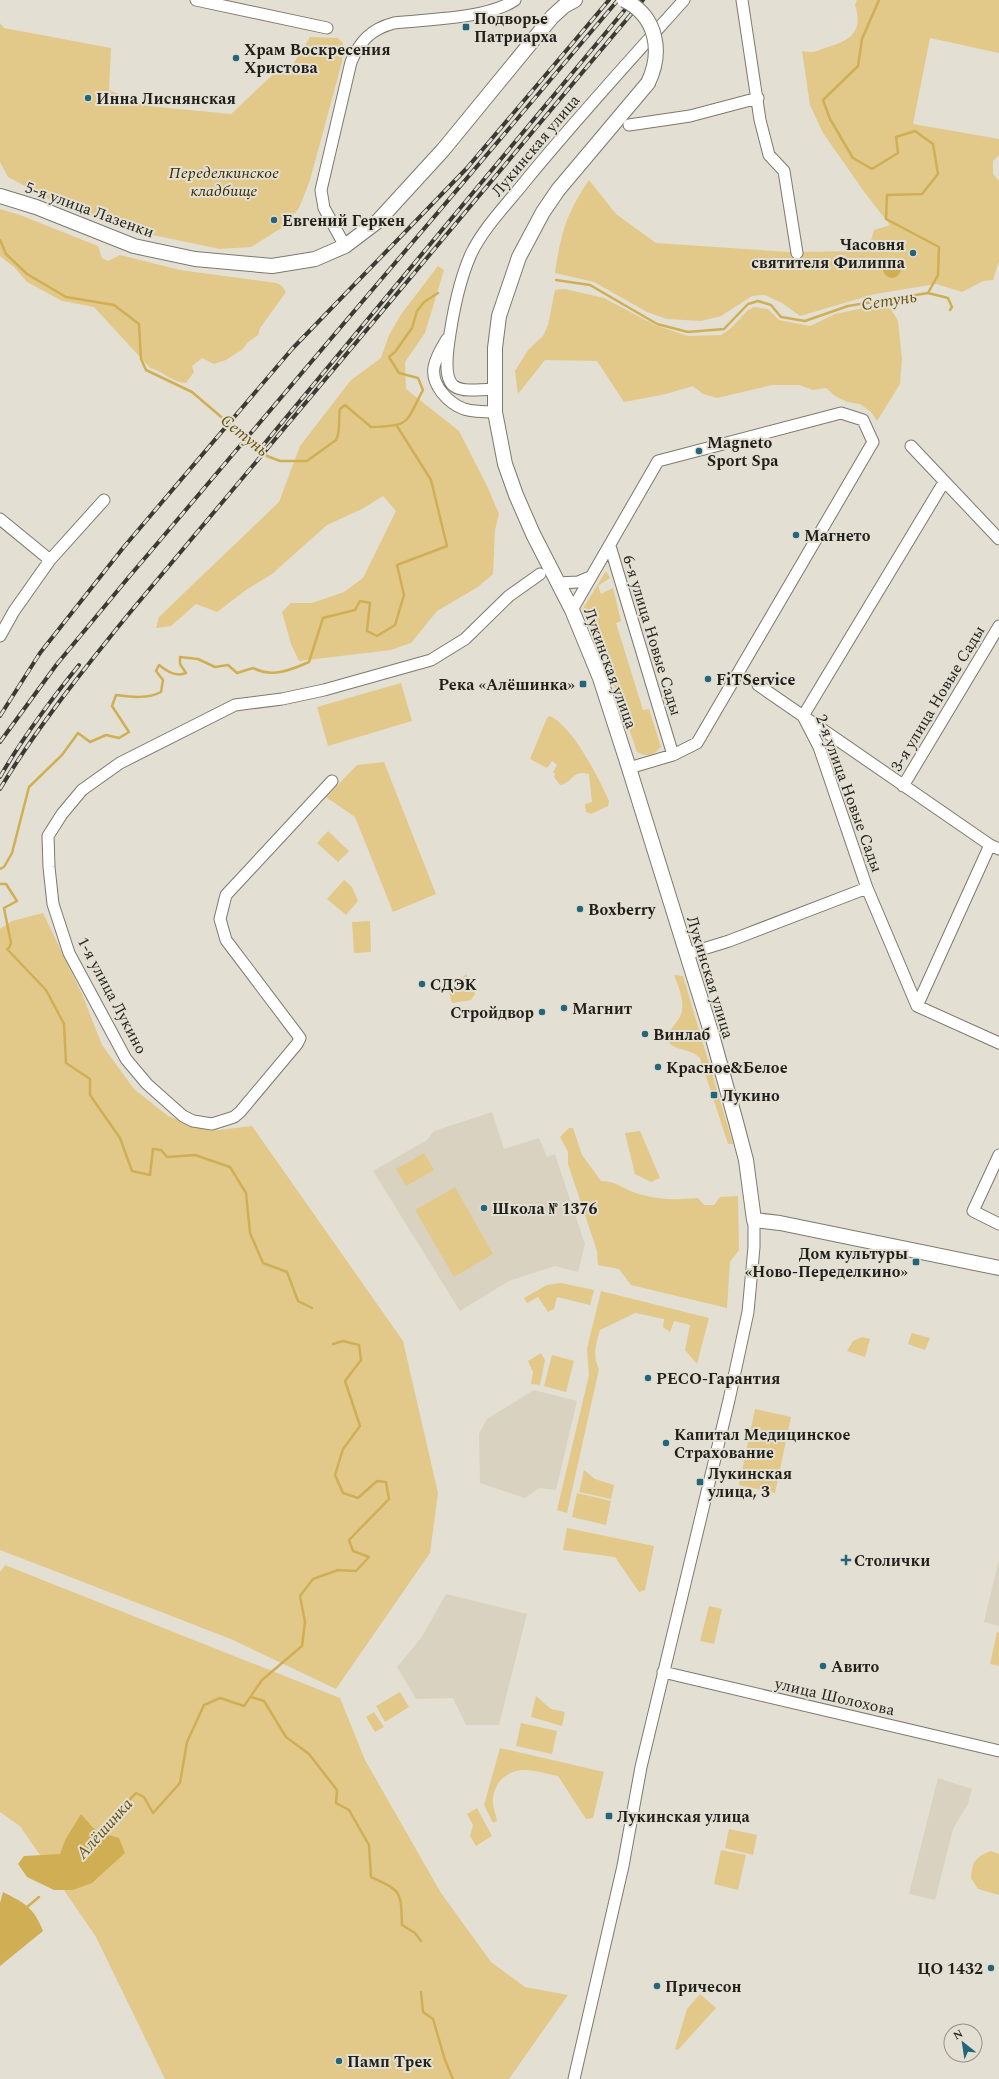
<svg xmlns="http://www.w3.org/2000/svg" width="999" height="2079" font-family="Spectral,serif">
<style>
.built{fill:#dad2c0}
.green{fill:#e2c98a}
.water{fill:#d0af54}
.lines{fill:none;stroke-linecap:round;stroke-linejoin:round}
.stream{stroke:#d0af54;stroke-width:2.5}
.minor-casing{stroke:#7e796e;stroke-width:13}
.major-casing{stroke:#7e796e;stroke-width:16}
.minor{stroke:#fff;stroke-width:11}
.major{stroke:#fff;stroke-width:14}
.rail-casing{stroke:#3b3a34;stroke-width:4}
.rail{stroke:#e3dfd2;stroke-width:2.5;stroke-dasharray:8;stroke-linecap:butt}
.major-bridge-casing{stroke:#7e796e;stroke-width:16;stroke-linecap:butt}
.major-bridge{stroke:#fff;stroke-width:14}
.poi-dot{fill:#236579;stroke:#e3dfd2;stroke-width:1.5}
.labels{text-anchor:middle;stroke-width:4;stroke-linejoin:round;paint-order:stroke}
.poi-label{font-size:16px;font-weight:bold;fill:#201f1a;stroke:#e3dfd2;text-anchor:start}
.street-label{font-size:16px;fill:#201f1a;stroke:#e3dfd2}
.park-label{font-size:16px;font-style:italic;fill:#392b02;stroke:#e3dfd2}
.water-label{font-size:17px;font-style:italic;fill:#6b540e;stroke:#e3dfd2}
</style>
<rect width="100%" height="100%" fill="#e3dfd2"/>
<!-- built -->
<path class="built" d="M492,1112L504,1149L539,1138L547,1157L555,1154L585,1244L578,1272L555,1266L509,1281L460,1311L373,1171L427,1140L434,1131Z
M534,1390L577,1401L556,1490L539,1488L525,1498L480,1483L479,1434L487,1419Z
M999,1559V1626L984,1622Z
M446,1594L527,1614L499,1725H466L453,1698L416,1699L397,1667L421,1638Z
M938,1778L972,1789L968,1804L953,1829L935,1900L909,1894Z"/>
<!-- green -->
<path class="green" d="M857,0H999V53L930,38L913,124L999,139V155L993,161V174L999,181V261L993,280L983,281L962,292L936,284L875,294L800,316L782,303L765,295L752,296L721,316L701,321L667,319L647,312L594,282L555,273C561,233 566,214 589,180L616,214L656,243L789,252L868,251L874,230L890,225L865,193L823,133L810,105L802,51C816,53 813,52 825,48C849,41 864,33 855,5Z
M0,23L4,28L111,48L109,90L148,106L231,114L284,64L292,66L310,37L338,38L343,43L342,62L310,180L299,208L283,227L251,247L220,249L143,233L62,206L8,177L0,162Z
M0,209L20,215L98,246L102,258L108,261L120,255L180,270L277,283L282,286L286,292L260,328L258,335L247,343L243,349L226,360L214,364L202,358L192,366L194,372L186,383C173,383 163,371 150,368L94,307L62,301L27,282L14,267L0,256Z
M438,266L444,270L425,333L405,362L406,389L459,431L488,488L499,514L495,530L493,574L478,587L437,611L411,643L391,650L299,661L291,644L282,612L291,603H312L344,592L363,578L396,511L383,496L362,509L327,525L272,574L246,590L217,612L196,604L171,626L156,628L159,617L279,502L300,446L351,380L381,358L389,335L402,313Z
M565,289L604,298L655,325L688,336L721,335L730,329L748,310L754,307L768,309L779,320L810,326L835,314L878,305L891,309L898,321L902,359L900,384L877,421L871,412L860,404L847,402L835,396L826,388L813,390L799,385H772L717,398L703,394L693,386L666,394L624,402L597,361L545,360L518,394L515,371L528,350L543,336L548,325L555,290Z
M606,571L610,578L598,586L601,594L613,588L621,621L616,623L643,710L649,709L661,747C652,757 648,757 637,752L606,662L582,610Z
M401,683L412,721L328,746L317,707Z
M550,716C574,728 598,777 609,801L608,806L591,814L586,812L585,804L592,802L589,774C572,769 572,784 560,785L554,777L555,774L553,772L557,765L552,761L547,768L530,759L547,718Z
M384,762L436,894L393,912L355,817L326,797L357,765Z
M328,831L349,851L338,862L317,843Z
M344,880L352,887L358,901L346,915L327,899Z
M43,913L82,994L102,1045L134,1089L168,1116L210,1131L252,1126L403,1341L438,1493L430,1553L336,1689L231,1639L0,1550V929L12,921Z
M370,921L371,952L354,953L352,922Z
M466,974L475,994L471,1000L452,1003L449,992Z
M674,975L683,976L733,1144H728L700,1058C691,1048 673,1051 668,1041C666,1029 681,1022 682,1010C684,998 678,986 674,975Z
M569,1128H573L582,1155L601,1181C617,1181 624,1190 639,1194C659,1200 677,1200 698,1198L704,1205H714L720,1197L738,1196L739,1250L730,1262L727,1308L631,1285L619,1269L598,1265L597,1251L568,1164V1152L560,1137Z
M640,1131L660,1178L651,1182L635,1174L625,1133Z
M424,1153L434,1170L406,1186L396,1169Z
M455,1187L493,1254L454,1277L415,1210Z
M561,1283L594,1290L590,1305L557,1297L554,1309L548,1312L538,1297L527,1303L524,1298L547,1285Z
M601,1291L709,1318L697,1364L685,1350L690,1325L674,1321L670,1332L663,1327L664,1319L635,1313L600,1330C596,1344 592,1355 599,1369L567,1513L557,1510L589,1375L587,1349Z
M912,1333L930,1338L925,1350L908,1344Z
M862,1337L870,1339L865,1357L847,1351L853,1341Z
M541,1353L545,1360L540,1385L531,1384L533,1372L528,1361Z
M552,1355L574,1361L566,1392L544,1386Z
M755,1409L791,1417L775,1493L739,1485Z
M584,1470L595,1479L614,1485L611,1499L579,1492Z
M577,1493L611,1501L606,1525L572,1517Z
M567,1528L654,1546L645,1590L639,1592L615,1557L563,1550Z
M5,1565L340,1698L365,1760L441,1893L491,1962L525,1987L568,1995L509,2079H165L96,1937L20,1826L0,1812V1572Z
M709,1606L722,1609L714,1644L700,1641Z
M997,1632L999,1633V1666L990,1664Z
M400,1692L409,1707L385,1722L376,1706Z
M536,1696L551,1709L565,1712L562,1726L531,1717Z
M374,1712L384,1727L375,1732L366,1717Z
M521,1723L557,1731L552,1754L516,1746Z
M500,1748L604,1772L593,1818L586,1819L558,1776C547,1774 535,1770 524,1770C507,1770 494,1783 493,1799C492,1806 496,1814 497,1821L493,1823L484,1805Z
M477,1808L492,1836L476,1846L470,1836L473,1825L467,1814Z
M729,1829L757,1835L753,1855L725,1848Z
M721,1850L746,1855L738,1890L714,1884Z
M991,1851L999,1854V1895L978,1889L971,1878C972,1862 975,1857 991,1851Z
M700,1994L716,2008L678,2050L675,2049L687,2009Z"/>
<!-- water -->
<path class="water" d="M883 269a9 9 0 1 1 18 0a9 9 0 1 1-18 0Z
M81,1814L96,1831L119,1838L125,1853L92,1883L73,1890H54L27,1877L18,1864L24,1856L60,1854L65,1840Z
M3,1892C24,1903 34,1907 43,1931L0,1966V1903Z"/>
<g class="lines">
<!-- stream -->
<path class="stream" d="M0,240L6,254L27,274L66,297L114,305L139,324L141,359L146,370L192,392L267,456L280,461H307L336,440C341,432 338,418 340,409L345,405L371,427C412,426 405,423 423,390L418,378L399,373L389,357L395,352L412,328L417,311L424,302L438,293
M556,280L590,285L657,324L688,332L724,329L748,304L758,301L771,305L781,317L805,321L848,306L928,293L938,275L939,247L886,219L887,195L922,194L938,174L933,144L915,131L896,137L898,153L872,169L853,158L830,119L823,100L858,66L862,39L879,0
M928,293L948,298L952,307L950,310
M0,869L4,867L12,853L29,787L62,755L78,733L90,742L106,735L119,738L129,732L112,706L116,695C131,697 148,699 161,692L163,680L156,671L159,665C168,672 176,677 186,673L180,664V657L198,659L215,667L228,665L237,673L253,668C272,678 291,670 309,662L323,618L355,610L360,601L370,603L367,631L377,636L395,625L404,595L397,565L447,546L431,480L397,426
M0,884H6L17,901L4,908L11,943L9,948L7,949L46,990L64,1024L66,1063L90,1079V1095L120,1138L132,1171L150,1175L153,1149L161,1150L167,1157L195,1155L230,1167L246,1193L250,1233L263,1263L287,1272L298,1301L312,1308
M251,1697L264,1701L286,1737L309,1754L337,1790L336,1803L349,1810L369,1845L371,1877C401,1891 401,1890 402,1925L415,1933L421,1941
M102,1835C115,1822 122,1806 136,1793L144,1797L153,1813L180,1783L187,1742L204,1705L220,1698L244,1706L262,1680L302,1646L305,1622L300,1596L313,1579L338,1570L356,1571L369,1557L353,1551L349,1540L389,1499L386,1482L377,1481L358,1498L343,1493L335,1475L343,1449L360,1426L345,1381L361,1360L359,1345L343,1341L333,1344
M27,1907L39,1897
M421,1992L423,2012L433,2019L445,2060L453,2079"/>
<!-- minor casing -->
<g class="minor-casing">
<path id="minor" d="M196,0L327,28
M742,0L760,120L769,155L784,171L797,253
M629,125L690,116L758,98
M345,246L324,208L321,190L351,62C360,41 371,29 394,23C428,19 487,19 515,0
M447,339C442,347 436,357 434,367C431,385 448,403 464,409C474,412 485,412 495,412
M494,389C454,392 443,392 448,348C452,317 458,283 471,254C484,227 508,203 527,179C577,118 631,59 684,0
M911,446L999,539
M944,482L803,716L819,747L867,888L917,1006L999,1043
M0,519L50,560
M610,546L673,755
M558,583L578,582L590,577
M572,610L658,461L841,413L863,420L873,442L697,743L673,755L629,768
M0,636L14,611L50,560L104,500
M758,685L990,845L999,849
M332,781L226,895L220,919L226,940L300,1038L297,1044L240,1112L234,1117L212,1124L193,1121L183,1116L147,1084L126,1059L69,953L53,904L49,867L48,836L62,814L82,790L120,763L235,705L282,699L324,690L431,660L465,639L509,596L540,574
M903,786L999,626
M687,954L729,941L867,888
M917,1006L990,845
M999,1155L973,1211L999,1224
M663,1672L999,1751
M574,2079L623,1866L641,1767L729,1400L748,1312L754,1247V1220"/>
</g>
<!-- major casing -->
<g class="major-casing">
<path id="major" d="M648,83L558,190L543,212L519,257L499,316L495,348V412L505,464L516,495L533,534L572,610L600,678L629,768L712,1035L736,1122L746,1160L754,1220L780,1223L999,1268
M0,196L36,207L134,246L195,259L272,266L315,259L345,246L378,221L443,150L552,17L564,6L575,0"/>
</g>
<!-- minor -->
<use href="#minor" class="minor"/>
<!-- major -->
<use href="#major" class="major"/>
<!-- rail casing -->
<g class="rail-casing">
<path id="rail" d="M260,449L633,0
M0,716L40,653L123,548L292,349L467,168L609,0
M0,742L57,664L128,578L618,0
M0,777C23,737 50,701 79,665
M0,789C37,727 82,672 127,616L643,0"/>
</g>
<!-- rail -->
<use href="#rail" class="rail"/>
<!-- major-bridge casing -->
<g class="major-bridge-casing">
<path id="major-bridge" d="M624,0C657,16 663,52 648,83"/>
</g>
<!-- major-bridge -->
<use href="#major-bridge" class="major-bridge"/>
</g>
<!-- markers -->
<g class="poi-dot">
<rect x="462" y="23" width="8" height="8" rx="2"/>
<circle cx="236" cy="58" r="4"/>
<circle cx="88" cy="98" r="4"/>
<circle cx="274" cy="220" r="4"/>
<circle cx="913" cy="253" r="4"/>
<circle cx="699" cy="451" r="4"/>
<circle cx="796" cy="535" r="4"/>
<circle cx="708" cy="679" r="4"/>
<rect x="579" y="680" width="8" height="8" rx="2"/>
<circle cx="580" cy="909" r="4"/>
<circle cx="422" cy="984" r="4"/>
<circle cx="564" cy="1008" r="4"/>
<circle cx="542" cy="1012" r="4"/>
<circle cx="645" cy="1034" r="4"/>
<circle cx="658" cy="1067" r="4"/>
<rect x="710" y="1091" width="8" height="8" rx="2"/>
<circle cx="484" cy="1208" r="4"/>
<rect x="912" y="1258" width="8" height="8" rx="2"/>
<circle cx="648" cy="1378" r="4"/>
<circle cx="666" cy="1443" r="4"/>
<rect x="696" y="1478" width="8" height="8" rx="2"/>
<path d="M844 1554h4v4h4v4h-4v4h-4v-4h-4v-4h4z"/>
<circle cx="823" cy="1666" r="4"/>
<rect x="605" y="1812" width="8" height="8" rx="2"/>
<circle cx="991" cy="1968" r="4"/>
<circle cx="657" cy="1986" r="4"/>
<circle cx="339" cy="2061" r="4"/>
</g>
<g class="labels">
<!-- poi labels -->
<g class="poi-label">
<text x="474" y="24">Подворье<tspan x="474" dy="18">Патриарха</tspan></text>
<text x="244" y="55">Храм Воскресения<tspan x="244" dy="18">Христова</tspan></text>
<text x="96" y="104">Инна Лиснянская</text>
<text x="282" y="226">Евгений Геркен</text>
<text x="905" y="250" text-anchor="end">Часовня<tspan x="905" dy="18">святителя Филиппа</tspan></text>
<text x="707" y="448">Magneto<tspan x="707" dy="18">Sport Spa</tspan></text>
<text x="804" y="541">Магнето</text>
<text x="716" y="685">FiTService</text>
<text x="575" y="690" text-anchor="end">Река «Алёшинка»</text>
<text x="588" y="915">Boxberry</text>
<text x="430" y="990">СДЭК</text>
<text x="572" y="1014">Магнит</text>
<text x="534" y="1018" text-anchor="end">Стройдвор</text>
<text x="653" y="1040">Винлаб</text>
<text x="666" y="1073">Красное&amp;Белое</text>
<text x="722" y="1101">Лукино</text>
<text x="492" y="1214">Школа № 1376</text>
<text x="908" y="1259" text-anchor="end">Дом культуры<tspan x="908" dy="18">«Ново-Переделкино»</tspan></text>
<text x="656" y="1384">РЕСО-Гарантия</text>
<text x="674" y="1440">Капитал Медицинское<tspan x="674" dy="18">Страхование</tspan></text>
<text x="708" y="1479">Лукинская<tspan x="708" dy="18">улица, 3</tspan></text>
<text x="854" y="1566">Столички</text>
<text x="831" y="1672">Авито</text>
<text x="617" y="1822">Лукинская улица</text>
<text x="983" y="1974" text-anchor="end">ЦО 1432</text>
<text x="665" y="1992">Причесон</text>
<text x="347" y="2067">Памп Трек</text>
</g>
<!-- street labels -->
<g class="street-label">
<text transform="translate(535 145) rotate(-50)" y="6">Лукинская улица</text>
<text transform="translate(90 209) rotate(20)" y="6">5-я улица Лазенки</text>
<text transform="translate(653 635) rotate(73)" y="6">6-я улица Новые Сады</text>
<text transform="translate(611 668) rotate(70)" y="6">Лукинская улица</text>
<text transform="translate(937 698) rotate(-59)" y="6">3-я улица Новые Сады</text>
<text transform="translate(850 793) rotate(70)" y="6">2-я улица Новые Сады</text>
<text transform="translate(711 977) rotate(73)" y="6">Лукинская улица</text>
<text transform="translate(113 995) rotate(62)" y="6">1-я улица Лукино</text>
<text transform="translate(835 1696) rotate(13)" y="6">улица Шолохова</text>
</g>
<!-- park labels -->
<g class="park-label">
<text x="224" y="178">Переделкинское<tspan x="224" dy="18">кладбище</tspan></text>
</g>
<!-- water labels -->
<g class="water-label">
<text transform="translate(889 300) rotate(-9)" y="6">Сетунь</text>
<text transform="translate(245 435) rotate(39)" y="6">Сетунь</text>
<text transform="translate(104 1828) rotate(-48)" y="6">Алёшинка</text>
</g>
</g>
<!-- north arrow -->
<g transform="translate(963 2043) rotate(330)"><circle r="19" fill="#e3dfd2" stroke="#959288"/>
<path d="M0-3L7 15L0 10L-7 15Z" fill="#236579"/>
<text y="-6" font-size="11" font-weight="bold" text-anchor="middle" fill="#201f1a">N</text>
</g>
</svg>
